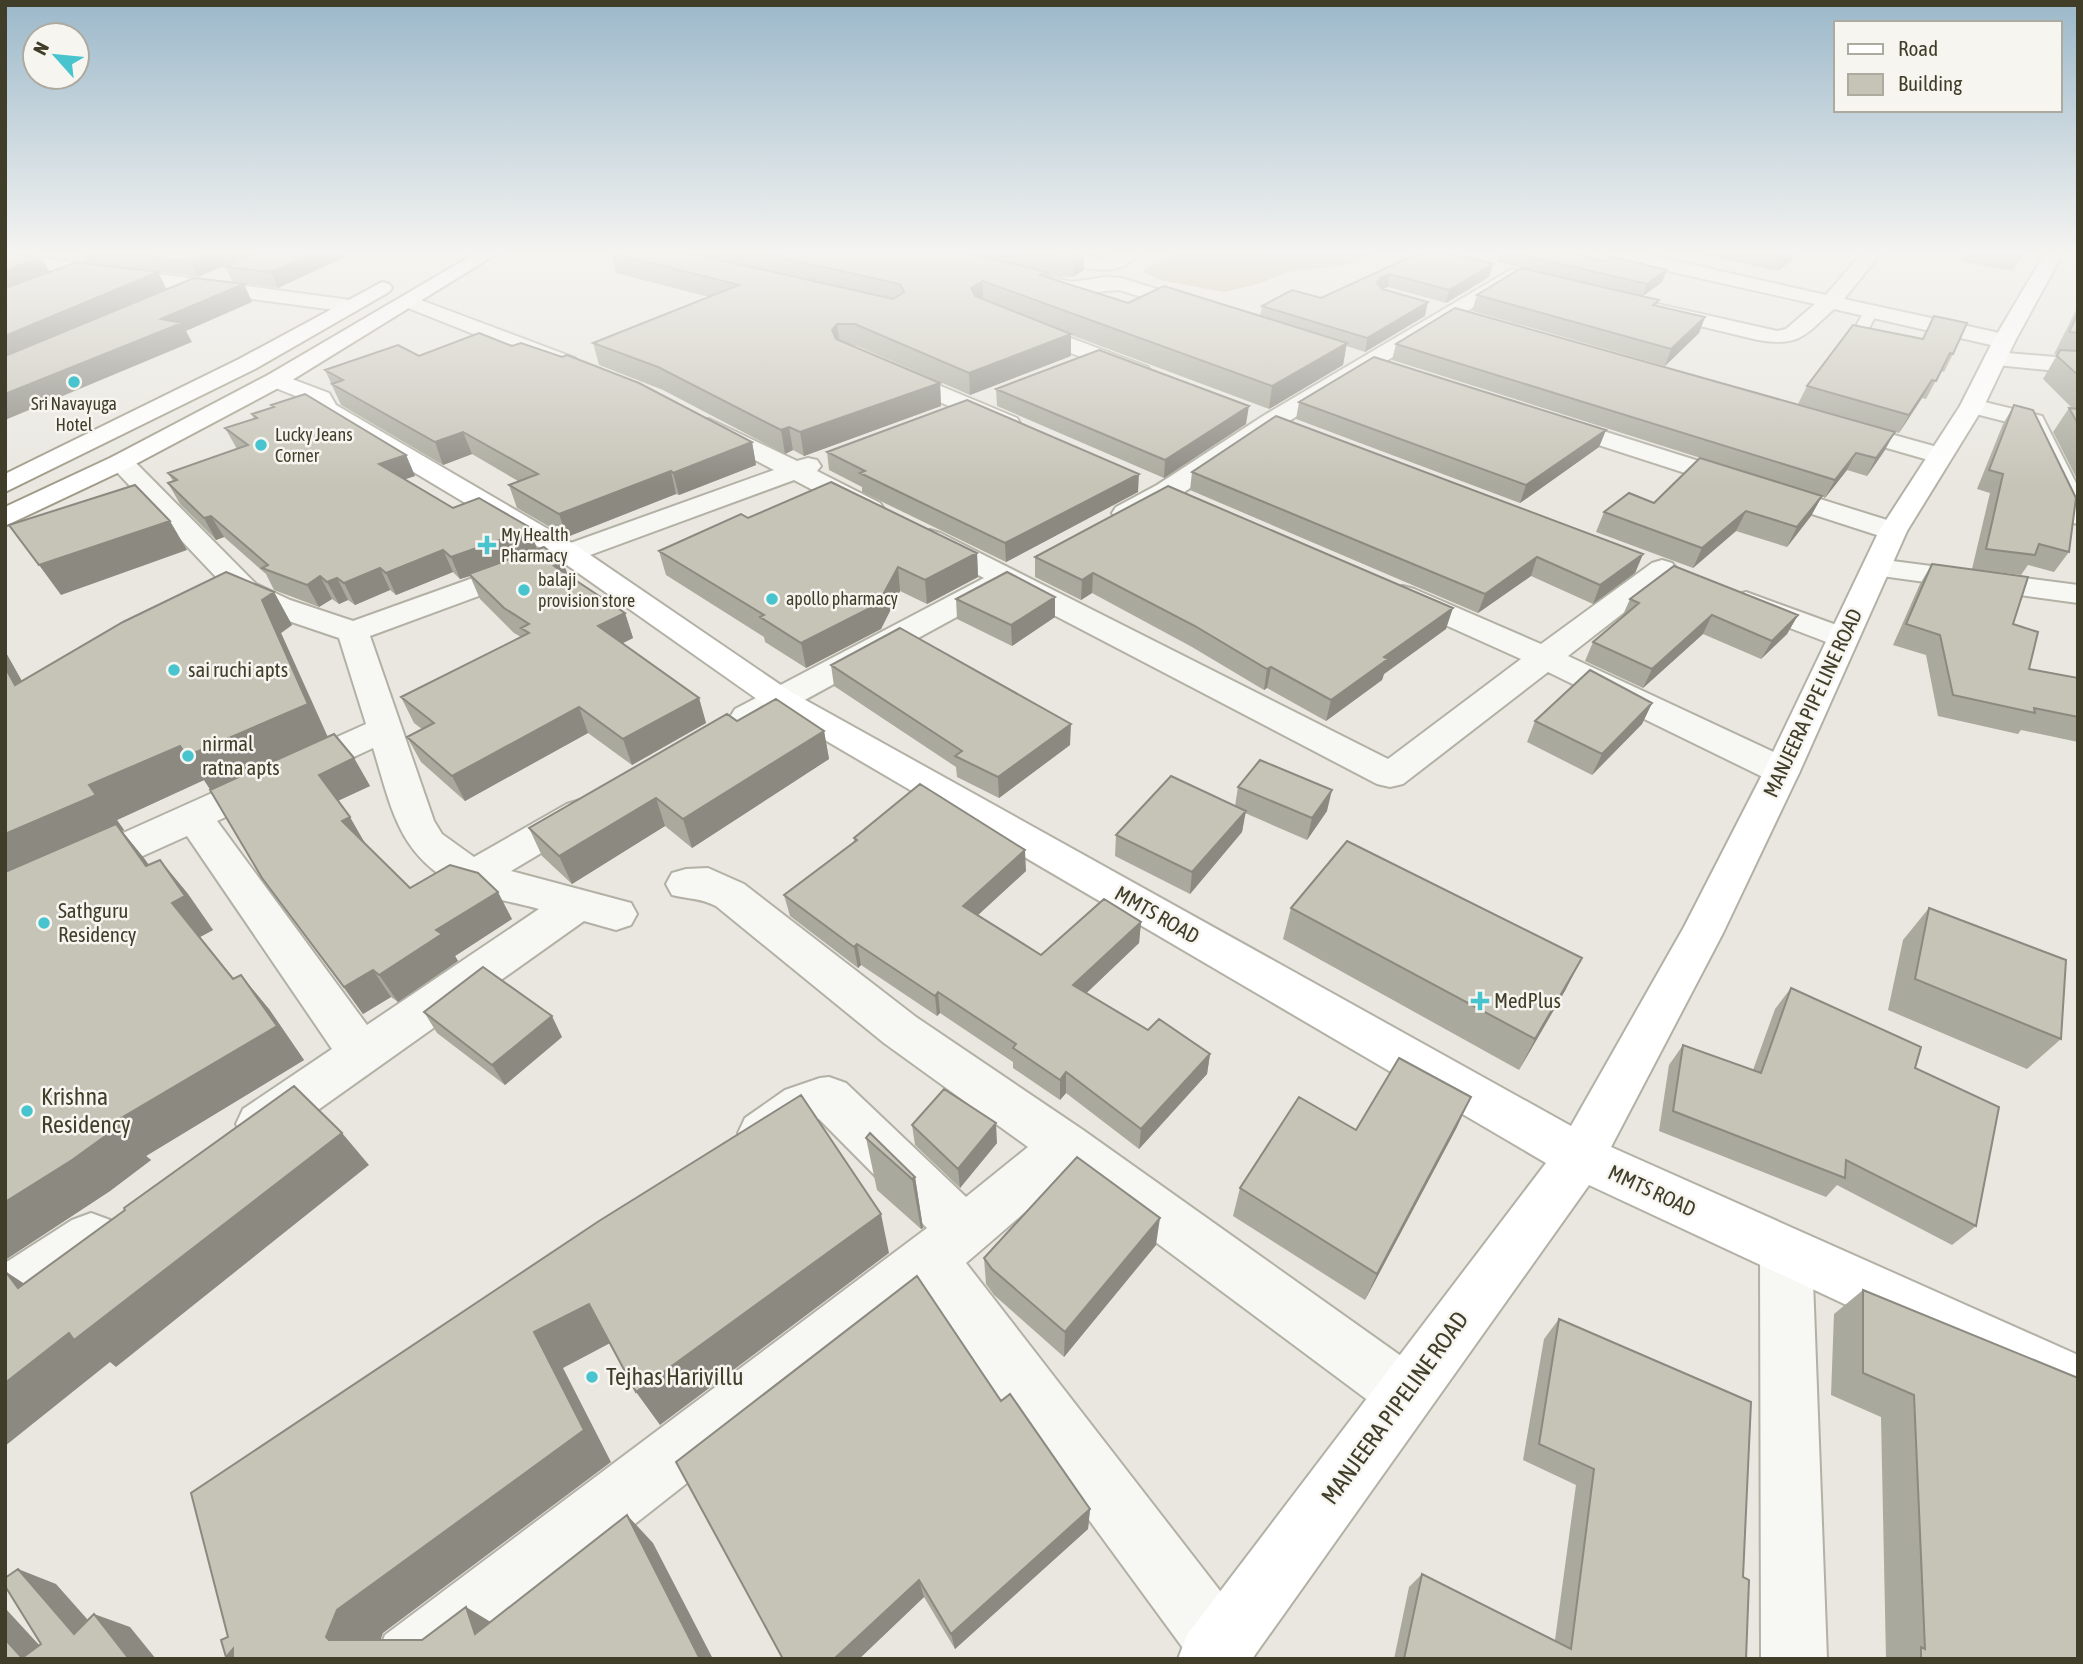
<svg xmlns="http://www.w3.org/2000/svg" width="2083" height="1664" font-family="'Asap Condensed',sans-serif">
<style>
.water{fill:#c9bd9c}
.lines{fill:none;stroke-linecap:round;stroke-linejoin:round}
.lane-casing{stroke:#b3b1a5;stroke-width:4}
.street-casing{stroke:#b3b1a5;stroke-width:4}
.secondary-casing{stroke:#b3b1a5;stroke-width:4}
.highway-casing{stroke:#a09b88;stroke-width:4}
.lane{fill:#f7f7f3;fill-rule:evenodd}
.street{fill:#f7f7f3;fill-rule:evenodd}
.secondary{fill:#fff;fill-rule:evenodd}
.highway{fill:#fff;fill-rule:evenodd}
.wall{fill:#aaa99d}
.shaded-wall{fill:#8b8980}
.building{fill:#c6c4b7;stroke:#8b8980;stroke-width:2}
.poi-dot{fill:#47c4cd;stroke:#f6f5f0;stroke-width:2.5}
.labels{text-anchor:middle;stroke-width:5;stroke-linejoin:round;paint-order:stroke}
.far-poi-label{font-size:18px;fill:#403d29;stroke:#f6f5f0;text-anchor:start}
.poi-label{font-size:21px;fill:#403d29;stroke:#f6f5f0;text-anchor:start}
.street-label{font-size:21px;fill:#403d29;stroke:#f6f5f0}
.near-poi-label{font-size:24px;fill:#403d29;stroke:#f6f5f0;text-anchor:start}
.near-street-label{font-size:24px;fill:#403d29;stroke:#f6f5f0}
</style>
<rect width="100%" height="100%" fill="#e9e7e0"/>
<!-- water -->
<path class="water" d="M1172,253H1381L1340,266L1291,271L1258,284L1224,292L1163,281L1143,272L1147,267Z"/>
<g class="lines">
<!-- lane casing -->
<g class="lane-casing">
<path id="lane" d="M1871,307L1878,311L1865,336L1858,340L1853,339L1851,336L1864,311Z"/>
</g>
<!-- street casing -->
<g class="street-casing">
<path id="street" d="M5,253L350,300L357,302L360,306L357,310L350,312L85,277L5,263Z
M1039,253H1074L1104,259L1118,253H1139C1117,283 1072,265 1041,257Z
M1606,253H1640L1826,295L1862,253H1881L1844,299L2004,334L2012,336L2015,341L2012,346L2004,348L1834,309C1805,335 1800,347 1758,340L1646,313L1643,309L1646,305L1653,303L1777,331L1786,329L1815,304L1615,259Z
M1512,269L1522,275L1519,279L1281,426L1177,497L1136,519L1126,521L1116,519L1112,513L1116,507L1157,485L1263,416Z
M1029,273L1072,282L1106,277L1121,278L1205,304L1208,308L1205,312L1198,314L1119,290L1072,294L1022,283L1019,279L1022,275Z
M410,296L575,358L578,363L575,368H559L403,306L400,302L403,298Z
M1023,320L1148,367L1151,372L1148,377H1132L1015,331L1012,326L1015,321Z
M1995,352L2078,359V373L1987,364L1984,359L1987,354Z
M893,366L1017,418L1020,423L1017,428L1008,430L999,428L885,378L882,373L885,368Z
M1972,399L2042,416L2078,487V524L2068,522L2064,516L2023,426L1964,411L1960,406L1964,401Z
M1552,415L1903,525L1907,531L1903,537L1893,539L1883,537L1543,427L1540,422L1543,417Z
M709,419L797,461L808,458L817,460L821,466L817,471L880,503L884,509L880,515L870,517L860,515L794,480L370,636L434,821L442,834L474,857L567,804L580,800L593,804L599,813L593,822L511,871L631,903L637,914L631,925L616,930L584,921L277,1139L260,1146L243,1139L236,1124L243,1109L332,1049L187,836L5,918V886L366,724L339,638L268,614L234,596L112,467L108,462L112,457L121,454L130,457L256,584L290,600L353,621L774,470L700,431L697,426L700,421ZM373,748C392,809 397,852 457,886C478,897 515,902 539,909L367,1025L217,821Z
M1840,420L1948,450L1952,455L1948,460L1939,463L1831,432L1828,427L1831,422Z
M930,530L940,533L1388,759L1521,659L1392,601L1388,595L1392,589L1403,586L1414,589L1541,644L1652,563L1662,560L1672,563L1677,569L1672,575L1568,656L1795,762L1800,771L1795,780L1782,783L1769,780L1548,672L1403,784L1390,787L1377,784L1006,590L759,725L747,728L735,725L730,717L735,709L984,578L920,545L916,539L920,533Z
M1877,559L2078,585V603L1867,574L1862,568L1867,562Z
M1746,592L1853,631L1858,638L1853,645L1842,648L1735,607L1731,601L1735,595Z
M708,868L744,884L916,1017L1083,1130L1425,1373L1434,1393L1425,1413L1405,1422L1385,1413L1067,1176L966,1263L1245,1623L1255,1646L1250,1659H1191L925,1296L463,1659H376L385,1635L927,1228L819,1119L779,1148L762,1155L745,1148L738,1133L745,1118L785,1090L820,1078L829,1077L846,1083L966,1197L1028,1147L884,1043L716,906C701,898 688,899 672,895L666,884L672,873L686,869Z
M91,1213L110,1220L117,1238L110,1256L24,1314L5,1322V1263L72,1220Z
M1786,1227L1805,1235L1812,1253L1827,1659H1761L1760,1253L1767,1235Z"/>
</g>
<!-- secondary casing -->
<g class="secondary-casing">
<path id="secondary" d="M2045,253H2063L2015,341L1984,406L1907,531L1800,771L1723,933L1611,1147L2078,1355V1413L1589,1185L1252,1659H1178L1187,1635L1546,1163L767,706L557,558L317,414L311,402L268,385L264,380L268,375L276,373L329,393L336,405L577,546L791,692L1571,1126L1684,927L1764,771L1879,531L1960,406L1993,341Z"/>
</g>
<!-- highway casing -->
<g class="highway-casing">
<path id="highway" d="M476,253H498L284,385L130,467L5,526V507L112,457L268,375Z
M382,282L389,284L392,288L389,292L255,369L5,492V474L239,359Z"/>
</g>
<!-- lane -->
<use href="#lane" class="lane"/>
<!-- street -->
<use href="#street" class="street"/>
<!-- secondary -->
<use href="#secondary" class="secondary"/>
<!-- highway -->
<use href="#highway" class="highway"/>
</g>
<!-- wall -->
<path class="wall" d="M82,253H254L198,277L87,262Z
M258,253H349L343,255L344,257L278,288L233,282L225,267Z
M611,253H1084V270L1073,277H1059L1047,275V277L1128,303L1260,316L1262,306L1321,298L1419,253L1489,277L1446,303L1388,287L1382,289L1425,316L1365,352L1346,346L1343,365L1269,409L1071,335V356L970,395L857,346H852L940,383L941,406L804,456L793,450L785,454L663,390L599,365L593,343L709,297L616,273Z
M1087,253H1109L1104,256Z
M1499,253H1572L1606,261L1667,270L1662,282L1643,296L1497,262Z
M1705,253H1800L1778,271L1704,255Z
M1964,253H2024L2013,271L1960,261Z
M1477,295L1659,300L1657,305L1705,317L1699,333L1665,366L1472,311Z
M2078,306V481L2053,432L2069,408H2072L2043,379L2057,355L2054,354Z
M1934,316L1953,354L1944,372L1941,371L1926,399L1922,398L1899,433L1798,404L1807,386L1922,339Z
M1396,344L1885,450L1867,476L1847,470L1825,498L1822,496L1811,516L1787,547L1736,531L1693,568L1596,532L1604,512L1654,503L1751,474L1392,360Z
M419,356L752,442L756,465L679,495L676,494L567,537L517,508L509,485L518,481L472,454L443,465L341,405L325,370Z
M996,389L1246,424L1164,478L997,406Z
M1299,402L1606,430L1599,447L1520,503L1296,419Z
M271,405L406,455L415,476L404,479L453,508L529,527L537,549L529,553L568,575L625,613L633,638L623,643L699,698L706,723L632,765L588,733L465,801L421,762L407,737L422,729L414,723L401,697L521,637L514,633L480,599L470,576L460,579L453,572L396,595L390,590L355,605L348,600L339,604L332,599L319,607L274,590L266,574L224,537L216,540L180,504L168,483L173,481L168,473L237,449L225,428L254,419L252,414L273,407Z
M2014,405L2069,552L2054,572L2028,565L2021,575L1972,569L1990,493L1977,489L2003,424Z
M827,452L1138,492L1006,562L862,492V487L829,470Z
M1192,472L1643,554L1635,573L1593,604L1531,576L1478,613L1190,490Z
M748,518L977,553L978,577L927,604L900,591L881,629L806,668L765,642L764,637L666,575L659,551Z
M1035,557L1446,629L1384,674L1382,680L1326,721L1267,688L1264,690L1192,647L1092,593L1081,600L1035,577Z
M1932,564L2013,624L2029,669L2078,678V742L2021,730L2018,734L1938,716L1926,655L1893,645L1920,584Z
M274,592L292,625L281,633L328,737L354,758L370,786L338,801L366,845L410,888L512,919L455,956L458,961L398,1002L391,997L363,1014L262,878L211,790L204,780L117,820L124,830L122,831L149,865L160,860L188,894L213,930L200,937L234,979L269,1009L304,1060L146,1156L151,1160L110,1191L5,1260V651L22,681Z
M1055,597V617L1012,646L957,619L956,599Z
M1630,599L1798,615L1787,634L1761,659L1703,634L1643,688L1585,661L1593,642L1622,617Z
M831,665L1070,745L999,798L957,777L956,767L834,686Z
M1652,703L1642,724L1592,775L1527,742L1535,721Z
M737,721L824,731L829,759L692,848L665,826L572,884L542,856L529,828Z
M1238,787L1327,811L1307,840L1245,813L1242,832L1190,894L1115,856L1116,835L1235,806Z
M854,838L1026,871L978,915L1041,955L1141,922L1139,943L1086,993L1148,1030L1210,1054L1207,1074L1139,1149L1066,1093L1060,1100L1013,1068V1062L940,1013L937,1016L861,965L858,968L790,916L784,895L854,842Z
M1291,908L1566,989L1519,1070L1283,939Z
M1929,908L2061,1039L2027,1069L1888,1010L1903,940Z
M1791,988L1915,1068L1976,1226L1952,1245L1837,1185L1826,1197L1659,1131L1669,1065L1683,1045L1753,1070L1775,1009Z
M424,1012L562,1037L505,1085L437,1033Z
M912,1125L997,1143L960,1188L915,1145Z
M1457,1127L1365,1300L1233,1216L1240,1188L1356,1130Z
M866,1138L915,1177L923,1228L921,1229L877,1190Z
M1156,1245L1064,1357L994,1295L986,1284L984,1258Z
M1863,1290L2078,1659H1886L1881,1417L1831,1395L1834,1314Z
M1559,1319L1743,1577L1746,1659H1394L1409,1587L1422,1574L1555,1640L1576,1485L1523,1460L1544,1339Z
M1001,1401L1090,1509L1088,1529L955,1649L924,1597L859,1659H783Z"/>
<!-- shaded-wall -->
<path class="shaded-wall" d="M212,253H254L198,277L190,262Z
M315,253H349L343,255L344,257L278,288L271,272Z
M1080,253H1084V270L1073,277V257Z
M1787,253H1800L1778,271L1785,255Z
M41,257L52,275L5,293V271Z
M1493,264L1489,277L1446,303L1449,290Z
M1667,270L1662,282L1643,296L1647,284Z
M158,272L167,290L5,361V336Z
M1390,274L1388,287L1378,290L1377,283L1381,277Z
M983,281V301L972,308L971,288Z
M244,284L252,302L186,331L192,342L5,420V394L161,319Z
M1428,302L1425,316L1365,352L1367,338Z
M1705,317L1699,333L1665,366L1671,349Z
M837,324L840,345L832,330Z
M1071,334V356L970,395L969,373Z
M1347,343L1343,365L1269,409L1272,386Z
M1932,380L1922,398L1899,433L1909,415Z
M940,383L941,406L804,456L800,432Z
M1249,406L1246,424L1164,478L1165,460Z
M789,427L793,450L785,454L781,430Z
M1606,430L1599,447L1520,503L1526,485Z
M463,432L472,454L443,465L435,442Z
M1895,432L1885,450L1867,476L1876,458Z
M752,442L756,465L679,495L673,473Z
M1856,453L1847,470L1825,498L1835,480Z
M406,455L415,476L388,485L379,464Z
M671,471L676,494L567,537L559,514Z
M1139,474L1138,492L1006,562L1005,543Z
M1822,496L1811,516L1787,547L1797,527Z
M1746,511L1736,531L1693,568L1702,548Z
M211,516L224,537L216,540L204,518Z
M170,521L187,550L61,595L39,565Z
M529,527L537,549L529,552L530,554L469,574L470,576L460,579L451,557Z
M443,550L453,572L396,595L386,573Z
M977,553L978,577L927,604L925,580Z
M1643,554L1635,573L1593,604L1600,585Z
M1537,557L1531,576L1478,613L1485,594Z
M563,562L572,586L554,566Z
M898,567L900,591L881,629L806,668L801,643Z
M380,568L390,590L355,605L344,583Z
M1093,573L1092,593L1081,600L1082,580Z
M320,576L332,599L319,607L307,585Z
M337,578L348,600L339,604L327,582Z
M274,592L292,625L281,633L328,738L211,791L204,780L117,820L124,830L122,831L144,858L174,901L5,883V834L89,785L262,600Z
M1055,597V617L1012,646L1011,625Z
M1453,608L1446,629L1384,674L1382,680L1326,721L1331,700L1384,657Z
M625,613L633,638L607,651L598,626Z
M1712,615L1703,634L1643,688L1652,669Z
M1798,615L1787,634L1761,659L1772,641Z
M5,651L43,719L15,685L5,667Z
M1271,667L1267,688L1264,690L1267,669Z
M699,698L706,723L632,765L623,739Z
M1652,703L1642,724L1592,775L1602,754Z
M579,707L588,733L465,801L452,776Z
M1071,724L1070,745L999,798L998,777Z
M824,731L829,759L692,848L683,819Z
M354,758L370,786L335,802L319,775Z
M1332,790L1327,811L1307,840L1312,818Z
M656,798L665,826L572,884L559,856Z
M1246,811L1242,832L1190,894L1192,872Z
M350,817L366,845L342,821Z
M1025,850L1026,871L965,927L963,906Z
M160,860L188,894L213,930L200,937L172,903Z
M498,892L512,919L455,956L458,961L398,1002L379,975L436,930Z
M1141,922L1139,943L1073,1006V985Z
M857,944L861,965L858,968L854,947Z
M1582,958L1566,989L1519,1070L1535,1039Z
M373,970L391,997L363,1014L344,987Z
M241,975L269,1009L304,1060L146,1156L151,1160L110,1191L5,1260V1202L111,1124Z
M938,992L940,1013L937,1016L935,996Z
M552,1016L562,1037L505,1085L492,1065Z
M1210,1054L1207,1074L1139,1149L1141,1129Z
M1066,1072V1093L1060,1100V1080Z
M1471,1097L1457,1127L1365,1300L1377,1274Z
M996,1123L997,1143L960,1188L958,1169Z
M342,1133L369,1165L116,1367L110,1362L5,1446V1383L69,1333Z
M915,1177L923,1228L921,1229L912,1179Z
M881,1214L889,1253L660,1425L636,1392Z
M1160,1218L1156,1245L1064,1357L1065,1332Z
M5,1271L49,1300L18,1288Z
M589,1304L614,1341L563,1368L611,1462L383,1633L374,1658L329,1640L326,1637L337,1610L534,1332Z
M1090,1509L1088,1529L955,1649L951,1634Z
M627,1515L653,1543L713,1659H700Z
M18,1569L56,1584L111,1646L74,1634Z
M919,1580L924,1597L859,1659H834Z
M466,1607L504,1630L475,1634Z
M5,1608L52,1659L22,1658L5,1639Z
M94,1614L130,1627L156,1659H129Z
M233,1649L257,1659H232L226,1657Z"/>
<!-- building -->
<path class="building" d="M5,253H14L35,259L41,257L5,271Z
M122,253H212L190,262Z
M258,253H315L271,272L225,267Z
M611,253H689L893,299L904,292L900,284L761,253H967L1047,272L1040,275L1128,303L1164,286L1347,343L1272,386L983,281L971,288L975,296L1071,334L969,373L855,324H837L832,330L836,339L940,383L800,432L789,427L781,430L658,367L593,343L739,285Z
M1040,253H1080L1073,257H1059Z
M1419,253H1445L1493,264L1449,290L1390,274L1381,277L1377,283L1382,289L1428,302L1367,338L1262,306L1292,290L1321,298Z
M1514,253H1572L1606,261L1612,257L1667,270L1647,284Z
M2007,253H2024L2022,256Z
M77,262L158,272L5,336V288Z
M1521,268L1659,300L1653,305L1705,317L1671,349L1477,295Z
M194,278L244,284L161,319L182,323L5,394V356Z
M1455,308L1895,432L1876,458L1856,453L1835,480L1396,344Z
M2078,313V333L2069,332Z
M1934,316L1967,323L1953,354L1950,353L1936,381L1932,380L1909,415L1807,386L1853,325L1923,339Z
M479,333L512,346L521,343L562,357L567,355L639,383L752,442L673,473L671,471L559,514L509,485L538,474L463,432L435,442L332,384L343,380L325,370L398,345L419,356Z
M1099,350L1249,406L1165,460L996,389Z
M2060,350L2078,351V375L2057,356Z
M1374,357L1606,430L1526,485L1299,402Z
M305,394L406,455L379,464L453,508L479,498L529,527L520,531L522,532L451,557L443,550L386,573L380,568L344,583L337,578L327,582L320,576L307,585L262,568L268,565L211,516L204,518L168,483L177,480L168,473L248,445L225,428L257,418L252,414L274,407L271,405Z
M967,400L1139,474L1005,543L860,473L865,471L827,452Z
M2014,405L2033,410L2076,498L2069,552L2039,544L2035,555L1986,549L2003,474L1989,470Z
M2069,408L2078,409V424Z
M1276,416L1643,554L1600,585L1537,557L1485,594L1192,472Z
M1700,458L1822,496L1797,527L1746,511L1702,548L1604,512L1629,493L1654,503Z
M831,482L977,553L925,580L898,567L878,604L801,643L760,617L764,615L659,551L741,514L748,518Z
M135,485L170,521L39,565L9,525Z
M1168,486L1453,608L1384,657L1388,659L1331,700L1271,667L1267,669L1195,626L1093,573L1082,580L1035,557Z
M544,547L563,562L554,566L625,613L598,626L699,698L623,739L579,707L452,776L407,737L434,723L401,697L529,633L521,628L529,624L504,608L469,574Z
M1932,564L2028,577L2013,624L2038,632L2029,669L2078,678V717L2034,708L2035,713L1953,695L1940,635L1906,624Z
M1674,566L1798,615L1772,641L1712,615L1652,669L1593,642L1639,603L1630,599Z
M226,572L274,592L262,600L308,704L187,756L180,746L89,785L96,795L5,834V667L15,685L123,622Z
M1007,572L1055,597L1011,625L956,599Z
M900,628L1071,724L998,777L955,756L962,751L831,665Z
M1590,670L1652,703L1602,754L1535,721Z
M776,699L824,731L683,819L656,798L559,856L529,828L727,714L737,721Z
M334,734L354,758L319,775L350,817L342,821L410,888L450,865L478,873L498,892L436,930L442,934L379,975L373,970L344,987L262,878L210,790Z
M1260,760L1332,790L1312,818L1238,787Z
M1171,776L1246,811L1192,872L1116,835Z
M920,784L1025,850L963,906L1041,955L1104,899L1141,922L1073,985L1148,1030L1159,1019L1210,1054L1141,1129L1066,1072L1060,1080L1013,1048L1016,1044L938,992L935,996L857,944L854,947L784,895L857,840L854,838Z
M116,824L146,866L160,860L185,896L172,903L233,979L241,975L277,1026L111,1124L115,1129L72,1160L5,1202V872Z
M1347,841L1582,958L1535,1039L1291,908Z
M1929,908L2066,960L2061,1039L1915,979Z
M483,967L552,1016L492,1065L424,1012Z
M1791,988L1921,1047L1915,1068L1999,1107L1976,1226L1846,1160L1845,1178L1673,1111L1683,1045L1761,1073Z
M1399,1058L1471,1097L1377,1274L1240,1188L1299,1097L1356,1130Z
M294,1086L342,1133L74,1340L69,1333L5,1383V1271L18,1288L125,1210L124,1208Z
M944,1089L996,1123L958,1169L912,1125Z
M801,1095L881,1214L636,1392L589,1304L534,1332L584,1430L337,1610L326,1637L329,1640H422L466,1607L475,1634L627,1515L700,1659H233V1649L226,1657L221,1640L228,1637L191,1493L599,1221Z
M870,1133L915,1177L912,1179L866,1138Z
M1077,1157L1160,1218L1065,1332L992,1269L984,1258Z
M917,1276L1001,1401L1010,1394L1090,1509L951,1634L919,1580L834,1659H783L676,1462Z
M1863,1290L2078,1378V1659H1921V1647L1925,1649L1914,1395L1863,1373Z
M1559,1319L1751,1402L1743,1577L1749,1580L1746,1659H1404L1422,1574L1571,1649L1594,1469L1539,1444Z
M18,1569L74,1634L94,1614L129,1659H5V1639L22,1658L41,1644L5,1586V1578Z"/>
<!-- sky -->
<linearGradient id="sky" x2="0" y2="1"><stop stop-color="#9bb8ca"/><stop offset="0.52" stop-color="#f5f4f1"/><stop offset="1" stop-color="#f5f4f1" stop-opacity="0"/></linearGradient>
<rect width="2083" height="486" fill="url(#sky)"/>
<!-- markers -->
<g class="poi-dot">
<circle cx="74" cy="382" r="7"/>
<circle cx="261" cy="445" r="7"/>
<path d="M483.5 534.5h7v7h7v7h-7v7h-7v-7h-7v-7h7z"/>
<circle cx="524" cy="590" r="7"/>
<circle cx="772" cy="599" r="7"/>
<circle cx="174" cy="670" r="7"/>
<circle cx="188" cy="756" r="7"/>
<circle cx="44" cy="923" r="7"/>
<path d="M1476.5 990.5h7v7h7v7h-7v7h-7v-7h-7v-7h7z"/>
<circle cx="27" cy="1111" r="7"/>
<circle cx="592" cy="1377" r="7"/>
</g>
<g class="labels">
<!-- far-poi labels -->
<g class="far-poi-label">
<text x="74" y="410" text-anchor="middle">Sri Navayuga<tspan x="74" dy="21">Hotel</tspan></text>
<text x="275" y="441">Lucky Jeans<tspan x="275" dy="21">Corner</tspan></text>
<text x="501" y="541">My Health<tspan x="501" dy="21">Pharmacy</tspan></text>
<text x="538" y="586">balaji<tspan x="538" dy="21">provision store</tspan></text>
<text x="786" y="605">apollo pharmacy</text>
</g>
<!-- poi labels -->
<g class="poi-label">
<text x="188" y="677">sai ruchi apts</text>
<text x="202" y="751">nirmal<tspan x="202" dy="24">ratna apts</tspan></text>
<text x="58" y="918">Sathguru<tspan x="58" dy="24">Residency</tspan></text>
<text x="1494" y="1008">MedPlus</text>
</g>
<!-- street labels -->
<g class="street-label">
<text transform="translate(1813 703) rotate(-65)" y="7">MANJEERA PIPE LINE ROAD</text>
<text transform="translate(1157 915) rotate(30)" y="7">MMTS ROAD</text>
<text transform="translate(1652 1191) rotate(25)" y="7">MMTS ROAD</text>
</g>
<!-- near-poi labels -->
<g class="near-poi-label">
<text x="41" y="1105">Krishna<tspan x="41" dy="28">Residency</tspan></text>
<text x="606" y="1385">Tejhas Harivillu</text>
</g>
<!-- near-street labels -->
<g class="near-street-label">
<text transform="translate(1395 1408) rotate(-54)" y="8">MANJEERA PIPELINE ROAD</text>
</g>
</g>
<!-- border -->
<rect width="2083" height="1664" fill="none" stroke="#403d29" stroke-width="14"/>
<!-- legend -->
<rect x="1834" y="21" width="228" height="91" fill="#f6f5f0" stroke="#adaba0" stroke-width="2"/>
<rect x="1848" y="44" width="35" height="10" fill="#ffffff" stroke="#adaba0" stroke-width="2"/>
<text x="1898" y="56" font-size="21" fill="#403d29">Road</text>
<rect x="1848" y="74" width="35" height="21" fill="#c6c4b7" stroke="#adaba0" stroke-width="2"/>
<text x="1898" y="91" font-size="21" fill="#403d29">Building</text>
<!-- north arrow -->
<g transform="translate(56 56) rotate(297)"><circle r="33" fill="#f6f5f0" stroke="#adaba0" stroke-width="2"/>
<path d="M0-5L12 26L0 18L-12 26Z" fill="#47c4cd"/>
<text y="-10" font-size="19" font-weight="bold" text-anchor="middle" fill="#403d29">N</text>
</g>
</svg>
